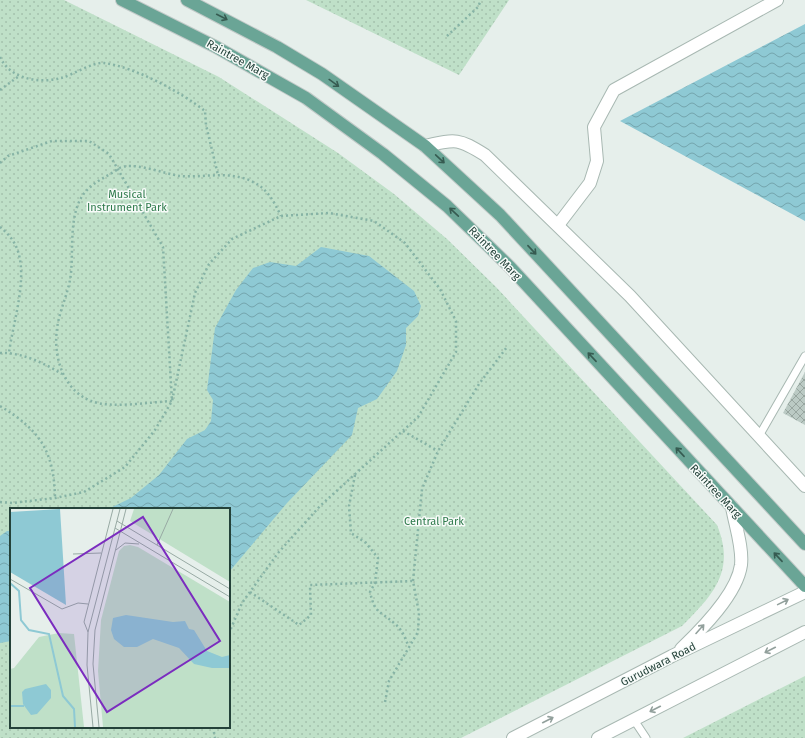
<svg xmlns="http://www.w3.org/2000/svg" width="805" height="738" font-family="'Fira Sans',sans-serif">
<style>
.green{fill:url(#green-dots);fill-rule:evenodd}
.water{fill:url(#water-waves)}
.building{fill:url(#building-cross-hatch)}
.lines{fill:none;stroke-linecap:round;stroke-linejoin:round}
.service-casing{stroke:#a8b8b2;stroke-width:9}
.minor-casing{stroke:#a8b8b2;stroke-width:14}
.tertiary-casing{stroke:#a8b8b2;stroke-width:14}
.primary-casing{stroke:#c2cac8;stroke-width:14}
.path{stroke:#86b3a5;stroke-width:2.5;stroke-dasharray:2 3;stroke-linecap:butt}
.service{stroke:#fff;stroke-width:7}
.minor{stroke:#fff;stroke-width:12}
.tertiary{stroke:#fff;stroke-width:12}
.primary{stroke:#6aa596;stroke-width:12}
.oneway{stroke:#365b51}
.oneway2{stroke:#92a09c}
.labels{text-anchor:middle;stroke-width:3;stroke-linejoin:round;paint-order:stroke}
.street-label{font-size:11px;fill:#24423a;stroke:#f7fbf9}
.park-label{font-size:11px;fill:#2d7a4b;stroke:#f7fbf9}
.inset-river{fill:none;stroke:#8ec9d4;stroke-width:2}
.inset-road{fill:none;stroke:#98aaa4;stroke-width:1}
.view{fill:#7b2cbf;fill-opacity:0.15;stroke:#7b2cbf;stroke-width:2}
.inset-edge{fill:none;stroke:#24423a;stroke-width:2}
</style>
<defs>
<pattern id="green-dots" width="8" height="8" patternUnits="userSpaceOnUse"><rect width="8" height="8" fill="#bfe0c8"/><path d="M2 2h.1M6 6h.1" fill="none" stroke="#a4c1ad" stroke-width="1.8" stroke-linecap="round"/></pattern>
<pattern id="water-waves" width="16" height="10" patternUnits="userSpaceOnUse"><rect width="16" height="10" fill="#8ec9d4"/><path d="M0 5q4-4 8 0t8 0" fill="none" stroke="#74a5ad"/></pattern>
<pattern id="building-cross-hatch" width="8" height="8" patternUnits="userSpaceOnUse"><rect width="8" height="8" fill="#bbcac4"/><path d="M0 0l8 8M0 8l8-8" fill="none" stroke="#98a6a0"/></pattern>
</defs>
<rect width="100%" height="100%" fill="#e6efeb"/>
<!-- green -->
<path class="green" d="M0,0H64L219,77L338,153L394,194L447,239L496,287L717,525C736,571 713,595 682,626L461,738H0ZM11,509H229V727H11Z
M306,0H509L459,75Z
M805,676V738H683Z"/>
<!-- water -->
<path class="water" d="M805,24V221L620,121Z
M321,247L369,256L414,291L421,306L418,316L406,328V345L397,371L377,399L358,408L352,435L287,503L229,572V509H108L131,498L159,475L187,439L205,430L211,421L213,400L207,390L215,328L236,290L253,268L270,262L296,266Z
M7,531H11V641L0,643V536Z"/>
<!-- building -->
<path class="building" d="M805,372V425L783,413Z"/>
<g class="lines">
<!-- service casing -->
<g class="service-casing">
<path id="service" d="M759,436L805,356
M634,720L646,738"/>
</g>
<!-- minor casing -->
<g class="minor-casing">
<path id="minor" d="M425,146C456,139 458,138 485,155L630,296L805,486"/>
</g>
<!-- tertiary casing -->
<g class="tertiary-casing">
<path id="tertiary" d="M558,225L590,183L597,161L594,127L614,90L777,0
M681,649C702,629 737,594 741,565C743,547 735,525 732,507
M513,738L672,656L805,592
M598,738L805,632"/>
</g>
<!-- primary casing -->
<g class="primary-casing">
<path id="primary" d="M122,0L216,47L306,98L383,154L447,206L510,267L805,586
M187,0L277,47L322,74L425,146L500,215L805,544"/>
</g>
<!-- path -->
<path class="path" d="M447,36L478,7L481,0
M0,57C10,79 39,84 61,78C73,75 92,62 104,63C135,67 181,92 205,111L206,125L218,175
M0,90L19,76
M0,163L8,156L52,141H89L109,154L163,247L172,401C150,402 111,409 91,401C63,390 53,356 57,329C59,312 67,296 70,280C75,253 66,210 88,189C96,181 108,176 118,169C130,160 165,174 180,176C205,178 230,170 253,182C268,189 274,202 281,216
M0,227C4,230 8,234 11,238C33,266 13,320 9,353
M0,353C21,352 44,363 62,374
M0,406C40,430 54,451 55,498
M403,431L438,451
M355,475L349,506L351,533L366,543L378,558L375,583L370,592C375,614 379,610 394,623C402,629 405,638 409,647
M0,502L12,503L55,498L84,492L125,467L155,430L172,401L195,293L209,264L232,239L281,216L329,213L374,221L405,243L440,289L456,321V352L418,417L320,506L278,553L242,603L229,633
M250,592L299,625L311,615L310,585L413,581
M385,702L389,681L418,632L419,613L413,581L422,489L438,451L479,384L507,347
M213,727L215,738"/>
<!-- service -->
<use href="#service" class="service"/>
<!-- minor -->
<use href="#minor" class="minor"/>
<!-- tertiary -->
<use href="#tertiary" class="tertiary"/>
<!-- primary -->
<use href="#primary" class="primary"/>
</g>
<!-- one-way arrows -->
<defs><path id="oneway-shaft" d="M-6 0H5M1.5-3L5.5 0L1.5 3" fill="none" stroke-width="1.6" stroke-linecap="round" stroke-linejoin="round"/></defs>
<g class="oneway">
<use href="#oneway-shaft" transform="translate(222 17) rotate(27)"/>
<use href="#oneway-shaft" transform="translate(334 83) rotate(36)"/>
<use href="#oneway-shaft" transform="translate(440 159) rotate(43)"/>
<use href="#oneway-shaft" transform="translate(454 212) rotate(-137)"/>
<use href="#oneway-shaft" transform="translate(532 250) rotate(47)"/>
<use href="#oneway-shaft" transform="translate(592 357) rotate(-133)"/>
<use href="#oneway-shaft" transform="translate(680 452) rotate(-133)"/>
<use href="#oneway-shaft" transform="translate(778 557) rotate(-133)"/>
</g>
<g class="oneway2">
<use href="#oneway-shaft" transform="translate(783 602) rotate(-26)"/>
<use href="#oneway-shaft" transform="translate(700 629) rotate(-48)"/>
<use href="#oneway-shaft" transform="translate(770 650) rotate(153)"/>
<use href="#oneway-shaft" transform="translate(655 709) rotate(153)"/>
<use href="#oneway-shaft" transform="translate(548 720) rotate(-27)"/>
</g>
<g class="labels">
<!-- street labels -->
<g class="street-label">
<text transform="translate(238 59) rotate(29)" y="4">Raintree Marg</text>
<text transform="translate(495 253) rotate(46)" y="4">Raintree Marg</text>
<text transform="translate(716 491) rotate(47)" y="4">Raintree Marg</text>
<text transform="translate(658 664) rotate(-27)" y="4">Gurudwara Road</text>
</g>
<!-- park labels -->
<g class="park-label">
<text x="127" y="198">Musical<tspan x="127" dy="13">Instrument Park</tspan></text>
<text x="434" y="525">Central Park</text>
</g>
</g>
<!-- overview -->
<g transform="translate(10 508)">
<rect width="220" height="220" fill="#e6efeb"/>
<path d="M124,1H220V74L120,13ZM120,37L128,39L220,94V219H93L88,163L91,112L109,43L114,38ZM49,125L64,126L74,219H0V161L4,160L29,129Z" fill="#bfe0c8"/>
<path d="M50,1L56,97L0,64V4ZM116,107L163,114L175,113L179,121L184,122L197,143L212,149L220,147V160H202L184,156L169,140L143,131L127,139H114L104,131L101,122L103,110ZM36,176L41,182V190L27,206L21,207L13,196L12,184L15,181Z" fill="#8ec9d4"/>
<path class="inset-river" d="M0,75L9,83L11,112L19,122L39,126L53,188L64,201L65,219M0,198H14"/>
<path class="inset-road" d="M107,13L220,81M105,20L220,89M147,37L163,1M106,42L115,35L129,36M63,46L91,45M0,71L52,101L68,95L78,96M78,124L74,114L103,1M83,219L77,157L78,124L110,1M89,219L83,156L85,122L116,1"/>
<path class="view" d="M133,9L210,133L97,204L20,80Z"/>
<rect width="220" height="220" class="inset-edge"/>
</g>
</svg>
